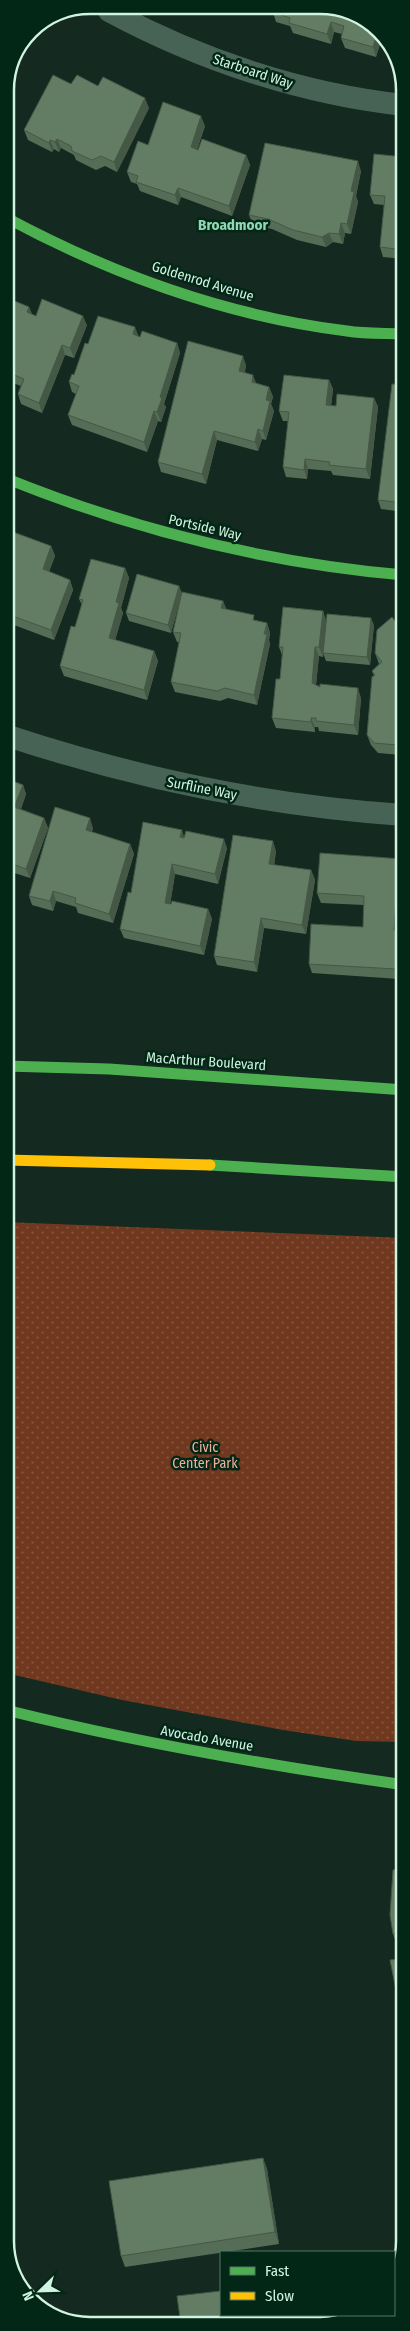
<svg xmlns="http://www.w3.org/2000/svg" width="410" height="2331" font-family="'Fira Sans Condensed',sans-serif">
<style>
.grass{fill:url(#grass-dots)}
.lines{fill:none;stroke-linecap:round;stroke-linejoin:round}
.street{stroke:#476356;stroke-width:22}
.fast{stroke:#4caf50;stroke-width:11}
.slow{stroke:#ffc107;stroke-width:11}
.wall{fill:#556c56}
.shaded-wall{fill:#455846}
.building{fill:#637d64;stroke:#455846}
.labels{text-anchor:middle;stroke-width:5;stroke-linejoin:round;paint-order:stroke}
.street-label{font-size:14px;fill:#d1f3e0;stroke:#022717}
.park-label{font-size:14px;fill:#ecb19b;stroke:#022717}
.neighbourhood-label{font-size:15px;font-weight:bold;fill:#92d7b3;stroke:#022717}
.rim{fill:none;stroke:#d1f3e0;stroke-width:2.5}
</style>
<defs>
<pattern id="grass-dots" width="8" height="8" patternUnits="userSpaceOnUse" patternTransform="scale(1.25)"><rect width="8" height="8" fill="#713820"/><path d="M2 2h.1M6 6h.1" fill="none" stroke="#845540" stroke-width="1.8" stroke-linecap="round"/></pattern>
</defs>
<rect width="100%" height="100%" fill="#14291f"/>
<!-- grass -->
<path class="grass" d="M5,1222L405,1238V1742L356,1741L283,1730L122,1700L6,1673Z"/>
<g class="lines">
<!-- street -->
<path class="street" d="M109,11C200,60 302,94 404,105
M5,735C135,778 268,806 404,815"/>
<!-- fast -->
<path class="fast" d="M5,217C111,274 227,316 347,331C366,334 385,333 404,334
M5,478C134,530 266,563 404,575
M5,1066L109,1069L405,1090
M210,1165L405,1177
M6,1710C138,1743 271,1766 405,1785"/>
<!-- slow -->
<path class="slow" d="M5,1160L210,1165"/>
</g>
<!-- wall -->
<path class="wall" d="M274,9L383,34L376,57L345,48L341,38L342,34L334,32L331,44L293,33L290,26L276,22L273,12Z
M71,84L98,86L149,108L117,172L105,166L96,170L76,160L74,155L61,148L59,152L54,149L52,152L28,140L24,130Z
M205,126L197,150L246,155L250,165L232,216L181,197L178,205L140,191L137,184L131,182L127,172L148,145Z
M404,157V259L383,257L380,247L384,205L374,204L370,195Z
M361,171L356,196L358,202L351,234L345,233L343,244L333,242L326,247L297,240L272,229L253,225L249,215Z
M5,297L29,307L32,314L36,316L87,325L74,358L65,355L42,413L21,404L18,394L21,386L5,380Z
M139,337L177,343L180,353L164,404L166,407L161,422L158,421L147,452L72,425L68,415L76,394L72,392L69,382L74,375L88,344Z
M246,365L245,372L257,384L269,387L273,397L271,404L274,411L266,440L262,439L258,451L217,440L206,484L161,472L158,462Z
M329,380L333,389L331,406H336L374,398L378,407L370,479L333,475L331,471L308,469L307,479L286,477L283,467L288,421H283L279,411Z
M404,385V512L381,509L378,500Z
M5,529L51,546L55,556L49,572L70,580L73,590L54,640L14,625L5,648Z
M125,568L129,578L121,608L123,613L115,640L154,651L158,661L147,700L64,676L60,666L75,627L82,605L79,599Z
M179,586L181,593L223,601L226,609L255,620L267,623L270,633L269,640L270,644L257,705L228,698L220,701L175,692L171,682L179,642H177L173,632L180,600L171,633L129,621L126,613Z
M323,611L326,621L323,657L319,656L316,685L361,698L358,735L319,731L318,727H315V732L276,728L272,718L280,679L282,655L279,647Z
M395,621L404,626V743H402L401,755L378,753L371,745L367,735L374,676L372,671L379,664L375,653Z
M374,625L370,665L326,661L323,653Z
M5,778L23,785L26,794L21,809L44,818L48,828L30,878L5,870Z
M93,828L92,832L130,844L134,854L113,923L78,913L76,907L56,901L53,911L32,905L29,896Z
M184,838L227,848L218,884L175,874L170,904L208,909L212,919L204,955L124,938L120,929L131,893Z
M276,851L274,865L311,870L315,880L306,934L264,928L257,972L217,965L214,956Z
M402,859L404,865V908L399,907L398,930L402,940L399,979L312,973L309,964L363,927L364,905L321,903L317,893Z
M405,1868V1944L397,1945L393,1934Z
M263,2158L267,2169L279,2244L125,2267L121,2256Z"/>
<!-- shaded-wall -->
<path class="shaded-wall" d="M331,22L334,32L331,44L327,34Z
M378,30L383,34L376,57L373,47Z
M145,98L149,108L117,172L114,162Z
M201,116L205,126L194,157L191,147Z
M57,139L61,148L59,152L55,142Z
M50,140L54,149L52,152L49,143Z
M246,155L250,165L232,216L229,206Z
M358,161L361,171L356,196L358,202L351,234L347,224L351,191Z
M178,188L181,197L178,205L175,195Z
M341,223L345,233L343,244L339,234Z
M329,233L333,242L326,247L322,237Z
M29,307L33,317L27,312Z
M83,316L87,325L74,358L70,348Z
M135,327L139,337L133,334Z
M177,343L180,353L164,404L166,407L161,422L157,412L160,397Z
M62,345L65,355L42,413L39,403Z
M243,356L246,365L243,380L239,371Z
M253,375L257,385L252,382Z
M329,380L333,389L330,415L326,405Z
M269,387L273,397L271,404L274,411L266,440L263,431L266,400Z
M374,398L378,407L370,479L366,469Z
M154,411L158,421L147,452L144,442Z
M258,429L262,439L258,451L255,442Z
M214,431L217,440L206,484L202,474Z
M305,459L308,469L307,479L304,470Z
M51,546L55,556L46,579L43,569Z
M125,568L129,578L121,608L123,613L113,648L109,638L116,602Z
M70,580L73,590L54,640L51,630Z
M179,586L182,593L171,633L168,625Z
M223,601L227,610L221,608Z
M323,611L326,621L323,657L319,647Z
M10,615L14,625L5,648V629Z
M371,618L374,625L370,665L367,657Z
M267,623L270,633L269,640L270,644L257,705L254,695Z
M315,647L319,656L315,693L312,683Z
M154,651L158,661L147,700L144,690Z
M358,688L361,698L358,735L354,725Z
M311,718L315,727V732L311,722Z
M398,733L402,743L401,755L398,745Z
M23,785L26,794L18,817L14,807Z
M44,818L48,828L30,878L26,869Z
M90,818L93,828L89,840L86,830Z
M182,830L185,840L180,837Z
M224,839L227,848L218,884L215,874Z
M273,841L276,851L273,874L269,864Z
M130,844L134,854L113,923L109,914Z
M402,859L404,865V908L400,898Z
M172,864L175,874L169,912L165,903Z
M311,870L315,880L306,934L302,925Z
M53,891L56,901L53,911L50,901Z
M396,898L399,907L397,939L394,930Z
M208,909L212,919L204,955L200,946Z
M261,918L264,928L257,972L254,962Z
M398,930L402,940L399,979L396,969Z
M263,2158L267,2169L279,2244L275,2232Z
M279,2315H281L283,2325H280Z"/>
<!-- building -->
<path class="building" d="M342,8L378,30L373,47L341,38L344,26L331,22L327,34L289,23L290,18L273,12L274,9Z
M53,75L71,84L77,75L98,86L103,77L145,98L114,162L101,156L92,160L72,151L71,146L57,139L55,142L50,140L49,143L24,130Z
M163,102L201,116L191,147L198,150L202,139L246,155L229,206L178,188L175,195L136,182L138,176L127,172L138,141L148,145Z
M265,143L358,161L351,191L354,192L347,224L341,223L339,234L329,233L322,237L293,230L268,219L249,215Z
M374,154L404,157V250L380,247L385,196L370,195Z
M5,297L29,307L27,312L36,316L42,299L83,316L70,348L62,345L39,403L18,394L24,379L5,371Z
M98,316L135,327L133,334L140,337L142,331L177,343L160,397L162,398L157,412L154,411L144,442L68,415L79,386L69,382L72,374L74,375L85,343L88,344Z
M188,341L243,356L239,371L253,375L252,382L269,387L266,400L270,401L263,431L258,429L255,442L214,431L202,474L158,462Z
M284,375L329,380L326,405L336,406L337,394L374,398L366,469L329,465L330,462L305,459L304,470L283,467L289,412L279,411Z
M392,384L404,385V503L378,500Z
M5,529L51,546L43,569L70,580L51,630L10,615L5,629Z
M91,559L125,568L116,602L119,603L109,638L154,651L144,690L60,666L71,626L75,627L83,600L79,599Z
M137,574L179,586L168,625L126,613Z
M182,592L223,601L221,608L254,615L253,620L267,623L264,634H267L254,695L225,688L217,691L171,682L181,633L173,632Z
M283,607L323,611L319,647H315L312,683L320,687V684L358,688L354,725L316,721V718H311V722L272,718L276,679H280L283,647H279Z
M327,614L371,618L367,657L323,653Z
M392,617L395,621L398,619L404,626V734L398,733V745L374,743L367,735L372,677L375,675L372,671L382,662L375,653L377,630Z
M5,778L23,785L14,807L44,818L26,869L5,861Z
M55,807L90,818L86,830L130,844L109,914L75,903L76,898L53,891L50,901L29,896Z
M143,822L182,830L180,837L184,838L186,831L224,839L215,874L172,864L165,903L171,904L172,901L208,909L200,946L120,929L128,892L131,893Z
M233,835L273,841L269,864L311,870L302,925L261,918L254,962L214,956Z
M320,853L402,859L400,898H396L394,930H398L396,969L309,964L311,924L363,927L364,896L317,893Z
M405,1868V1932L393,1934L390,1915L393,1870Z
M400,1959H405V2025H403L390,1960Z
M263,2158L275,2232L121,2256L109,2181Z
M221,2291V2315H279L280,2325H181L177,2296Z"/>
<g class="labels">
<!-- street labels -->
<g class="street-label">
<text transform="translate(253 71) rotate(18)" y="5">Starboard Way</text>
<text transform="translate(203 281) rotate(17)" y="5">Goldenrod Avenue</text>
<text transform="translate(205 527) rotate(13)" y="5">Portside Way</text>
<text transform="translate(202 788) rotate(11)" y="5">Surfline Way</text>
<text transform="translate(206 1061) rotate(4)" y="5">MacArthur Boulevard</text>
<text transform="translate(207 1738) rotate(10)" y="5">Avocado Avenue</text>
</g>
<!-- park labels -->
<g class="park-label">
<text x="205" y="1452">Civic<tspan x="205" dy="16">Center Park</tspan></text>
</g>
<!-- neighbourhood labels -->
<g class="neighbourhood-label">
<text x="233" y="230">Broadmoor</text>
</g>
</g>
<!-- crop -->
<path d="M0 0H410V2331H0ZM90 14H320A76 76 0 0 1 396 90V2241A76 76 0 0 1 320 2317H90A76 76 0 0 1 14 2241V90A76 76 0 0 1 90 14Z" fill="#022717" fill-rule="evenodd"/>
<path class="rim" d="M90 14H320A76 76 0 0 1 396 90V2241A76 76 0 0 1 320 2317H90A76 76 0 0 1 14 2241V90A76 76 0 0 1 90 14Z"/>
<!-- legend -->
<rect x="220" y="2251" width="175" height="65" fill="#022717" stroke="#557967"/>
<rect x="230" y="2267" width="25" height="8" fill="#4caf50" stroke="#557967"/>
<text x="265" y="2276" font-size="15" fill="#d1f3e0">Fast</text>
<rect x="230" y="2292" width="25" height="8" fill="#ffc107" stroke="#557967"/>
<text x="265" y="2301" font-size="15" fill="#d1f3e0">Slow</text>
<!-- north arrow -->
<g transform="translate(40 2291) rotate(247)" stroke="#022717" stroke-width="4" paint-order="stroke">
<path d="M0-4L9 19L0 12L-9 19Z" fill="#d1f3e0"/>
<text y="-8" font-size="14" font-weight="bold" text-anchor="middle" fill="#d1f3e0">N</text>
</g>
</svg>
